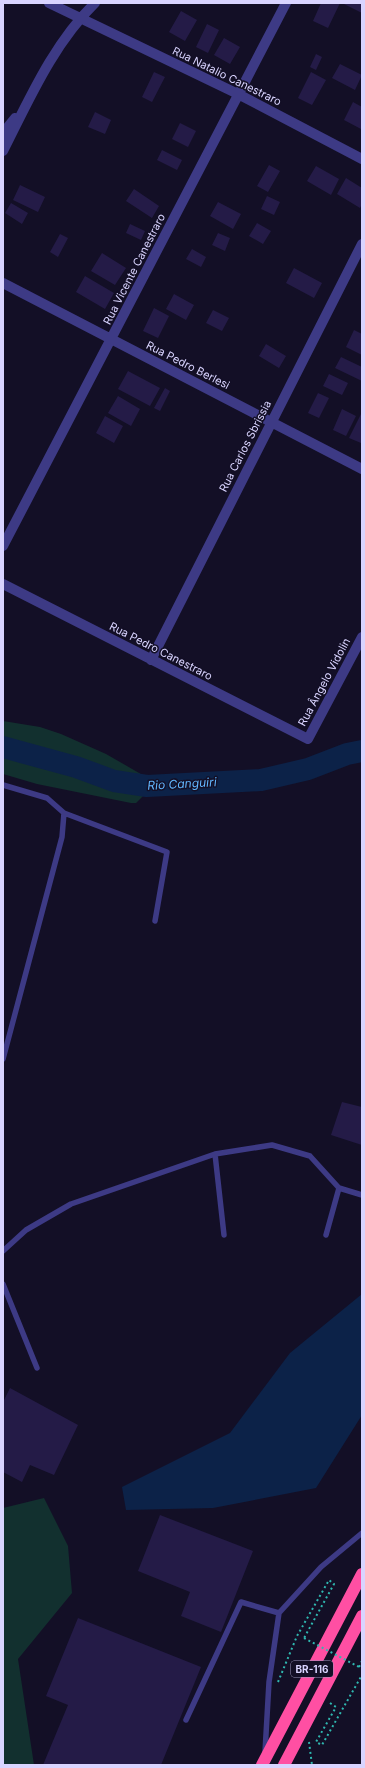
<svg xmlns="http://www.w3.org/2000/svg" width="365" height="1768" font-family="Inter,sans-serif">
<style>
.green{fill:#12302f}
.water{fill:#0c2248}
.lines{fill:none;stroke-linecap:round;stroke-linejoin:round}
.river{stroke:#0c2248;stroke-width:22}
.building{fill:#241b47}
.path{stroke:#2fb8b0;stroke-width:2;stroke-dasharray:2 3;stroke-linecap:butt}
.service{stroke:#3d3a85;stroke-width:5.5}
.minor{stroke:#3d3a85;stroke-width:10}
.motorway{stroke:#ff4fa3;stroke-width:12}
.path-bridge{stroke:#2fb8b0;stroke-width:2;stroke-dasharray:2 3;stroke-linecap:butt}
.labels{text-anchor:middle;stroke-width:3;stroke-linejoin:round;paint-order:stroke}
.shield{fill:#130f26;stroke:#9e99be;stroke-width:1}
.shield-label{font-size:10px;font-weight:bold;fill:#d9d4ff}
.street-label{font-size:11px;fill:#d9d4ff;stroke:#130f26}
.water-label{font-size:12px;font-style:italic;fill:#62b6ff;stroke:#130f26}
</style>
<rect width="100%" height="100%" fill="#130f26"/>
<!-- green -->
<path class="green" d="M3,721L40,727L61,734L106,754L153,781L150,789L136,803H131L37,784L3,774Z
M44,1498L68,1546L72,1593L18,1659L34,1765H3V1508Z"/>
<!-- water -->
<path class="water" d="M362,1294V1415L316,1488L213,1508L126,1510L122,1487L230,1433L290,1353Z"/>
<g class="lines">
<!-- river -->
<path class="river" d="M3,747L76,767L114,781L147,786L261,780L308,769L347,754L362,751"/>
</g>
<!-- building -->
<path class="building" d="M321,3H340L328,28L313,21Z
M345,3H362V13L344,4Z
M181,11L197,20L185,41L169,32Z
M207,24L219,30L208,53L196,47Z
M224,38L240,47L230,64L214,55Z
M316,54L322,57L316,70L310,67Z
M340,64L362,75L355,90L332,78Z
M154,72L165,77L152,102L142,97Z
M311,72L326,80L312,105L298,98Z
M353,102L362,107L361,129L344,120Z
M95,112L111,120L105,134L88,127Z
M180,123L196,131L188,147L172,139Z
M162,150L182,160L177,170L157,160Z
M269,165L280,171L268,192L257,186Z
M316,166L339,179L331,195L307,181Z
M346,178L362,188V204L360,208L337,194Z
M20,185L45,197L38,212L13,200Z
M134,189L159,206L152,218L126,201Z
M267,196L280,202L274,215L261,209Z
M218,202L241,214L233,229L210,216Z
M11,203L28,213L22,224L5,213Z
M257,223L271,231L263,244L249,236Z
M130,224L145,231L141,240L126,233Z
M218,233L230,238L225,251L212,245Z
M60,234L68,238L58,257L50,252Z
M192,249L206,257L201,267L186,259Z
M102,253L126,268L115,285L91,271Z
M294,268L322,283L314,298L286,283Z
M85,276L114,293L105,309L76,292Z
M174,294L194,305L186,320L166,309Z
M154,308L169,316L158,338L143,331Z
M213,310L229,318L222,331L206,323Z
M354,330L362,334V355L346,347Z
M266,344L286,356L279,368L259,356Z
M341,357L362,367V381L335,368Z
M128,371L160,388L150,406L118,389Z
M329,374L348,383L342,395L323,386Z
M165,388L170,391L160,411L154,408Z
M318,393L329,398L319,418L308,413Z
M118,396L140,409L131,426L108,413Z
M342,409L356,416L346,436L333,430Z
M362,412V441L361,443L349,438Z
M105,416L123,426L114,443L96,433Z
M342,1102L362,1107V1145L331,1135Z
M10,1388L78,1425L54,1475L30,1465L22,1482L3,1472V1402Z
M160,1515L253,1551L221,1632L181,1616L190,1592L138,1571Z
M78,1618L201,1667L161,1765H43L68,1705L46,1696Z"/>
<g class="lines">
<!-- path -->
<path class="path" d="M359,1667L362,1661
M278,1682L297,1636L329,1580L334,1584L304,1638
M330,1703L336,1707L316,1742L322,1745L362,1675
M309,1742L312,1765"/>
<!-- service -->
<path class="service" d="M3,785L47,798L64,813L62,837L3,1059
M64,813L167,852L155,921
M215,1154L224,1235
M326,1235L339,1188L362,1195
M3,1251L26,1230L71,1204L215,1154L272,1145L310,1156L339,1188
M3,1284L37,1368
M186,1720L241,1602L279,1613
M265,1752L269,1682L279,1613L321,1567L362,1533"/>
<!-- minor -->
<path class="minor" d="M49,3L238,94L362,159
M3,133L15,118
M3,151C29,100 53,44 95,3
M3,283L362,469
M3,546L286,3
M3,584L308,739L362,637
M151,660L362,244"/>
<!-- motorway -->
<path class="motorway" d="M262,1765L362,1574
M284,1765L362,1616"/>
<!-- path-bridge -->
<path class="path-bridge" d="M304,1638L359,1667"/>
</g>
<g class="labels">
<!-- shield labels -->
<rect class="shield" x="291" y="1661" width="42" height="16" rx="3"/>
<g class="shield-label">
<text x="312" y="1673">BR-116</text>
</g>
<!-- street labels -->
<g class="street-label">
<text transform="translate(227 76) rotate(26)" y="4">Rua Natalio Canestraro</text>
<text transform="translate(134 269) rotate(-63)" y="4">Rua Vicente Canestraro</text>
<text transform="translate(188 365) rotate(27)" y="4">Rua Pedro Berlesi</text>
<text transform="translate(245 446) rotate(-63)" y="4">Rua Carlos Sbrissia</text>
<text transform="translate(161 651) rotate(27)" y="4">Rua Pedro Canestraro</text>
<text transform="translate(324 682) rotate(-62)" y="4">Rua Ângelo Vidolin</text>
</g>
<!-- water labels -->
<g class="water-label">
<text transform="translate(182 784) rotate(-3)" y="4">Rio Canguiri</text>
</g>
</g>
<!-- border -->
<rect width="365" height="1768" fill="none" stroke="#d9d4ff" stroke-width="8"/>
</svg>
